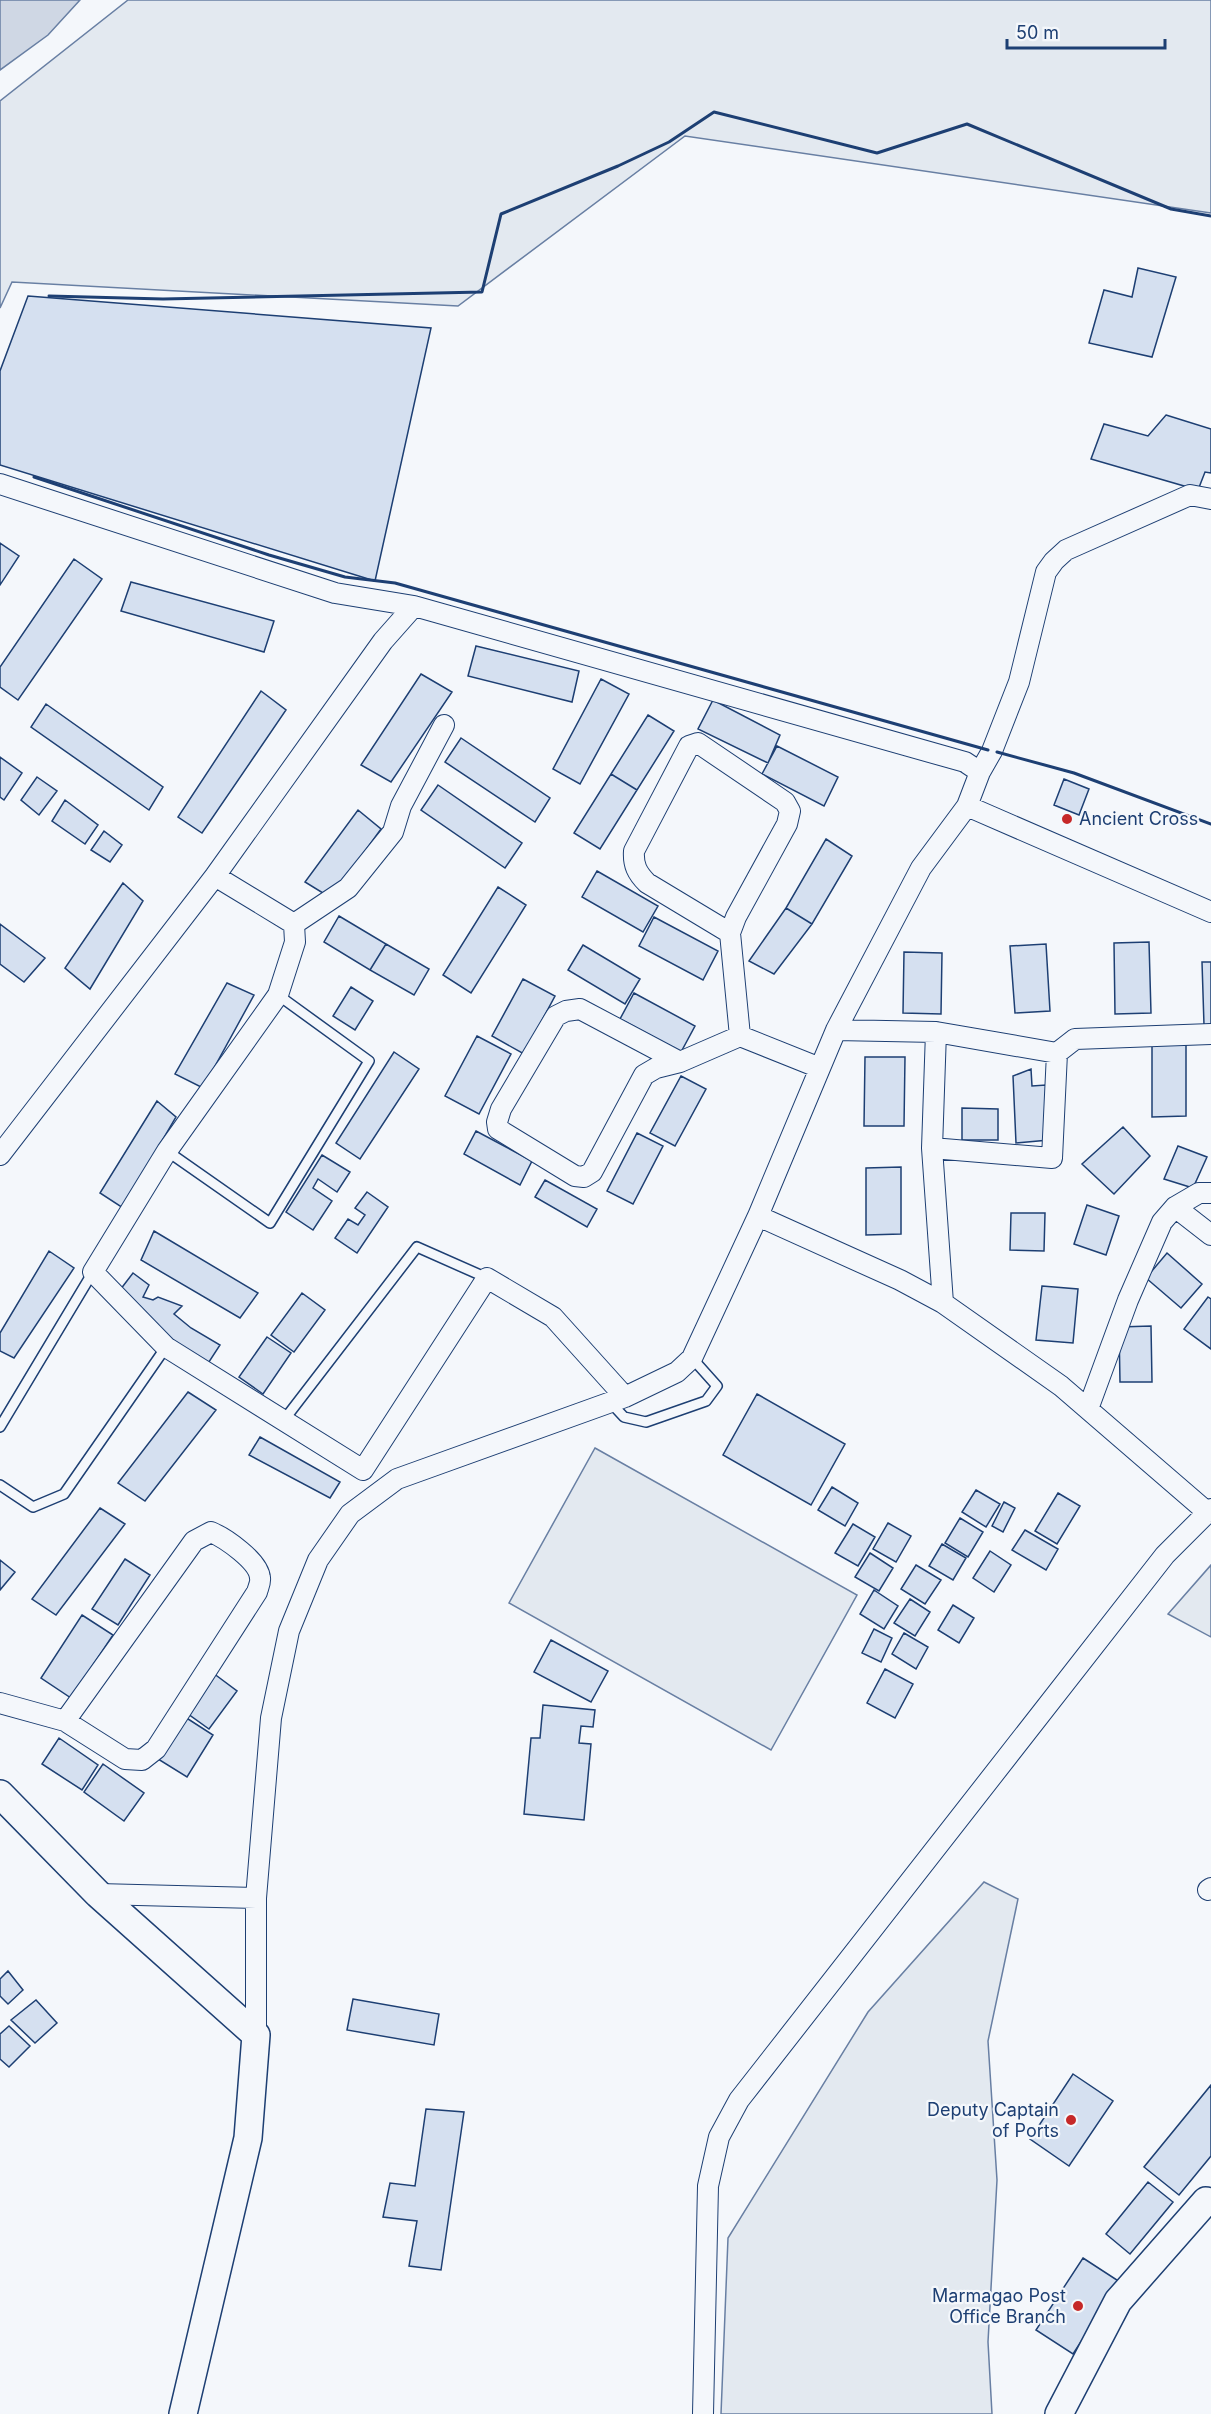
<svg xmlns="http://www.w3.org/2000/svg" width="1211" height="2414" font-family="Inter,sans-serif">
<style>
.green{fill:#e3e9f0;stroke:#687fa3;stroke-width:1.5}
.water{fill:#cfd7e4;stroke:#687fa3;stroke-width:1.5}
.building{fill:#d5e0f0;stroke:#1d3f73;stroke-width:1.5}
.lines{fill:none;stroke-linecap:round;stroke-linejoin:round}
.lane-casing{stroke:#1d3f73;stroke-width:12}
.street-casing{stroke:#1d3f73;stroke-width:22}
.secondary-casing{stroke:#1d3f73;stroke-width:30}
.lane{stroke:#f4f7fb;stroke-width:9}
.street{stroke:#f4f7fb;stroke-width:20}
.secondary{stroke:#f4f7fb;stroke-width:27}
.wall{stroke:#1d3f73;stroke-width:3}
.poi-dot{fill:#c62828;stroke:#f4f7fb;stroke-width:2}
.labels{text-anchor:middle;stroke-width:4.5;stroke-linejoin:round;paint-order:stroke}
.poi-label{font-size:18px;fill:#1d3f73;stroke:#f4f7fb;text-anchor:end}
</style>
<rect width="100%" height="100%" fill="#f4f7fb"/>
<!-- green -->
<path class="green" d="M128,0H1211V213L685,136L458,306L12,282L0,308V101Z
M595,1448L857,1595L771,1750L509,1603Z
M1211,1565V1637L1168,1614Z
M984,1882L1018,1899L988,2041L997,2180L988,2342L992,2414H721L728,2238L868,2012Z"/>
<!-- water -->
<path class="water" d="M0,0H80L48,35L0,70Z"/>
<!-- building -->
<path class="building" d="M1138,268L1176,277L1152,357L1089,343L1104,290L1132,297Z
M28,296L431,328L375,581L0,465V371Z
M1166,415L1211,429V473L1205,472L1198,490L1091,459L1104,424L1148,436Z
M0,543L19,556L0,585Z
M74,559L102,579L18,700L0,687V667Z
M131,582L274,621L264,652L121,611Z
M476,646L579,671L572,702L468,676Z
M421,674L452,692L391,782L361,765Z
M601,679L629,694L580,784L553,769Z
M261,691L286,710L202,833L178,817Z
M713,700L780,735L768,763L698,729Z
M46,704L163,787L149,810L31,727Z
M648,715L674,731L637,790L611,774Z
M461,738L550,798L535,822L445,762Z
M777,746L838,777L824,806L762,774Z
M0,757L22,773L4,800L0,797Z
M611,774L637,790L600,849L574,833Z
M37,777L57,791L39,815L21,800Z
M1064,779L1089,789L1079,815L1054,805Z
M438,785L522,843L505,868L421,810Z
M65,800L98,825L85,844L52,821Z
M358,810L381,829L331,898L305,882Z
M104,831L122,845L110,862L91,850Z
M826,839L852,856L812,924L786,908Z
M597,871L658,906L643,932L582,897Z
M123,883L143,901L90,989L65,968Z
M498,887L526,905L471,993L443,975Z
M786,908L812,924L774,974L749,961Z
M339,916L386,944L370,970L324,942Z
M654,917L718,951L703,980L639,946Z
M0,924L45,958L24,982L0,964Z
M1149,942L1151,1013L1115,1014L1114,943Z
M386,944L429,969L414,995L370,970Z
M1046,944L1050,1011L1015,1013L1010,946Z
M583,945L640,979L625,1004L568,970Z
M904,952L942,953L941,1014L903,1013Z
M1202,962H1211V1024L1204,1025Z
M523,979L555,996L524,1054L492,1036Z
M227,983L254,995L203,1088L175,1074Z
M351,987L373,1001L355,1030L333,1016Z
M634,993L695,1026L681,1052L620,1019Z
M477,1036L511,1054L479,1114L445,1096Z
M1152,1042H1186V1116L1152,1117Z
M394,1052L419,1069L360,1159L336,1143Z
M865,1057H905L904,1126H864Z
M1031,1069L1032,1086L1046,1085L1049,1140L1016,1143L1013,1076Z
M681,1076L706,1089L675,1146L650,1133Z
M157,1101L176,1117L123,1208L100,1193Z
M962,1108L998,1109V1140H962Z
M1123,1127L1150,1156L1114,1194L1082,1164Z
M476,1131L532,1161L520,1185L464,1154Z
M637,1133L663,1146L633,1204L607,1191Z
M1178,1146L1207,1157L1193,1188L1164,1179Z
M322,1155L350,1172L337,1192L318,1179L313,1188L332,1201L313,1230L286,1212Z
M901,1167V1234L866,1235V1168Z
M545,1180L597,1209L587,1227L535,1197Z
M367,1192L388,1207L357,1253L335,1238L348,1219L358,1225L365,1215L355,1208Z
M1087,1205L1119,1216L1106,1255L1074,1244Z
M1011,1213H1045L1044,1251L1010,1250Z
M154,1231L258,1293L240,1318L141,1260Z
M49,1251L74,1268L14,1358L0,1351V1333Z
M1167,1253L1202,1284L1181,1308L1146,1278Z
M133,1273L149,1285L143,1297L153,1300L158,1297L182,1306L174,1314L191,1328L220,1345L207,1365L176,1343L120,1290Z
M1042,1286L1078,1289L1073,1343L1036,1340Z
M302,1293L325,1310L294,1352L271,1335Z
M1208,1297L1211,1299V1349L1184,1329Z
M1151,1326L1152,1382H1120L1119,1327Z
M267,1337L291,1353L263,1394L239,1377Z
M188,1392L216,1410L145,1501L118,1483Z
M757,1394L845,1444L811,1505L723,1455Z
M260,1437L340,1482L330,1498L249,1455Z
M832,1487L858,1503L845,1526L818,1510Z
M976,1490L1000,1504L986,1527L962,1512Z
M1058,1493L1080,1506L1057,1544L1035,1531Z
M1004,1502L1015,1508L1003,1532L992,1526Z
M100,1508L125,1524L56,1615L32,1599Z
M960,1518L983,1532L968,1557L945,1543Z
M888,1523L911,1536L896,1562L873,1549Z
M853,1524L875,1537L858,1566L835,1553Z
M1025,1530L1058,1549L1046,1570L1012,1550Z
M942,1544L966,1558L953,1580L929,1566Z
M990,1551L1011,1565L994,1592L973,1578Z
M870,1553L893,1568L879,1591L855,1577Z
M125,1559L150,1575L118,1625L92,1609Z
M0,1560L15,1572L0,1590Z
M916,1565L941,1580L925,1604L901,1589Z
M874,1590L898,1606L884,1629L860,1614Z
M910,1599L930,1612L915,1636L894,1623Z
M953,1605L974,1618L959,1643L938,1630Z
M82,1615L113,1635L71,1698L41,1678Z
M874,1629L892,1638L881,1662L862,1653Z
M904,1633L928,1647L916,1669L892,1654Z
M551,1640L608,1671L591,1702L534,1672Z
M885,1669L913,1684L895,1718L867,1703Z
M213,1673L237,1691L209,1729L184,1711Z
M543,1705L595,1710L593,1727L581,1726L579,1743L591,1744L584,1820L524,1814L531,1738H540Z
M185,1717L213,1735L187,1777L158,1759Z
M59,1738L98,1765L82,1790L42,1764Z
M103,1764L144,1793L124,1821L84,1792Z
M8,1971L23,1990L8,2004L0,1996V1979Z
M353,1999L439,2014L434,2045L347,2030Z
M36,2000L57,2023L35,2043L11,2020Z
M9,2026L30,2046L9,2067L0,2059V2034Z
M1073,2074L1113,2101L1069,2166L1030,2139Z
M1211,2085V2156L1179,2195L1144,2167Z
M426,2109L464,2112L441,2270L409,2266L417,2221L383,2217L390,2183L415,2186Z
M1148,2182L1173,2202L1130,2254L1106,2234Z
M1083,2258L1120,2282L1073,2354L1036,2330Z"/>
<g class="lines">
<!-- lane casing -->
<g class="lane-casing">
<path id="lane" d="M167,1151L270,1223L369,1061L278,995
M611,1403L624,1417L646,1422L706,1401L717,1386L692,1358
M284,1420L417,1247L487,1278
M0,1427L93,1272
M0,1485L33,1507L64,1494L166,1347"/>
</g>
<!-- street casing -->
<g class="street-casing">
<path id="street" d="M0,484L335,593L414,606L965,762L980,772
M967,806L1211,912
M215,876L294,924
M294,924L295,942L278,995L167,1151L93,1272L166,1347L363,1470L487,1278L553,1317L625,1397
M294,924L348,888L393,832L401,806L444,725
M730,933L647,883C637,873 633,865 634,851L689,746L698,743L785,802L790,811L787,824L736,917L730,933L740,1036
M836,1030L936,1032L1057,1053L1075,1039L1211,1034
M680,1062L580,1009L566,1011L556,1016L501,1109L497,1122L498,1129L575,1176L584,1177L592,1172L644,1075L656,1068L680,1062L740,1036L820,1068
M932,1148L1052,1158L1057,1053
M0,1155L215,876L383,641L414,606
M1175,1207L1211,1235
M758,1216L900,1280L943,1303L932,1148L936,1032
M943,1303L1061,1386L1207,1512
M1088,1409L1128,1300L1162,1222L1175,1207L1199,1193H1211
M0,1703L65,1721L125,1759L142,1760L156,1749L257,1592C258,1588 261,1582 260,1578C259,1561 225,1538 211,1532L194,1541L65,1721
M1208,1890L1211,1888
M98,1894L256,1898
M256,2035V1898L271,1718L289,1631L318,1560L350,1514L397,1479L625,1397L677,1372L692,1358L758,1216L836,1030L921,868L967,806L980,772L992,751L1019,682L1046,572L1054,561L1066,550L1190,495L1211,499
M703,2414L708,2186L719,2137L739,2100L1165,1555L1211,1509"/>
</g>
<!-- secondary casing -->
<g class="secondary-casing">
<path id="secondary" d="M0,1794L98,1894L256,2035L248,2138L183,2414
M1059,2414L1118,2301L1206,2201L1211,2202"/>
</g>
<!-- lane -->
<use href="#lane" class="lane"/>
<!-- street -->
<use href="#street" class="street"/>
<!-- secondary -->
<use href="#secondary" class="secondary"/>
<!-- wall -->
<path class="wall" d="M49,296L163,299L482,292L501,214L618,166L669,142L714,112L877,153L967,124L1171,209L1211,216
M34,477L269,555L345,577L395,583L988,750
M997,752L1074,773L1211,824"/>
</g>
<!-- markers -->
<g class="poi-dot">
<circle cx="1067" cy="819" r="6"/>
<circle cx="1071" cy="2120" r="6"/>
<circle cx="1078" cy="2306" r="6"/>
</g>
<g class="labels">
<!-- poi labels -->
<g class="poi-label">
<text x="1079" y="825" text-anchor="start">Ancient Cross</text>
<text x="1059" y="2116">Deputy Captain<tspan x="1059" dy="21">of Ports</tspan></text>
<text x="1066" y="2302">Marmagao Post<tspan x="1066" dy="21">Office Branch</tspan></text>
</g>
</g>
<!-- scale -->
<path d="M1007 39v9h158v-9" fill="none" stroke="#1d3f73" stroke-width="3"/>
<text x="1016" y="39" font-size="18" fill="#1d3f73" stroke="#f4f7fb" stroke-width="4.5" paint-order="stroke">50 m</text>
</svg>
